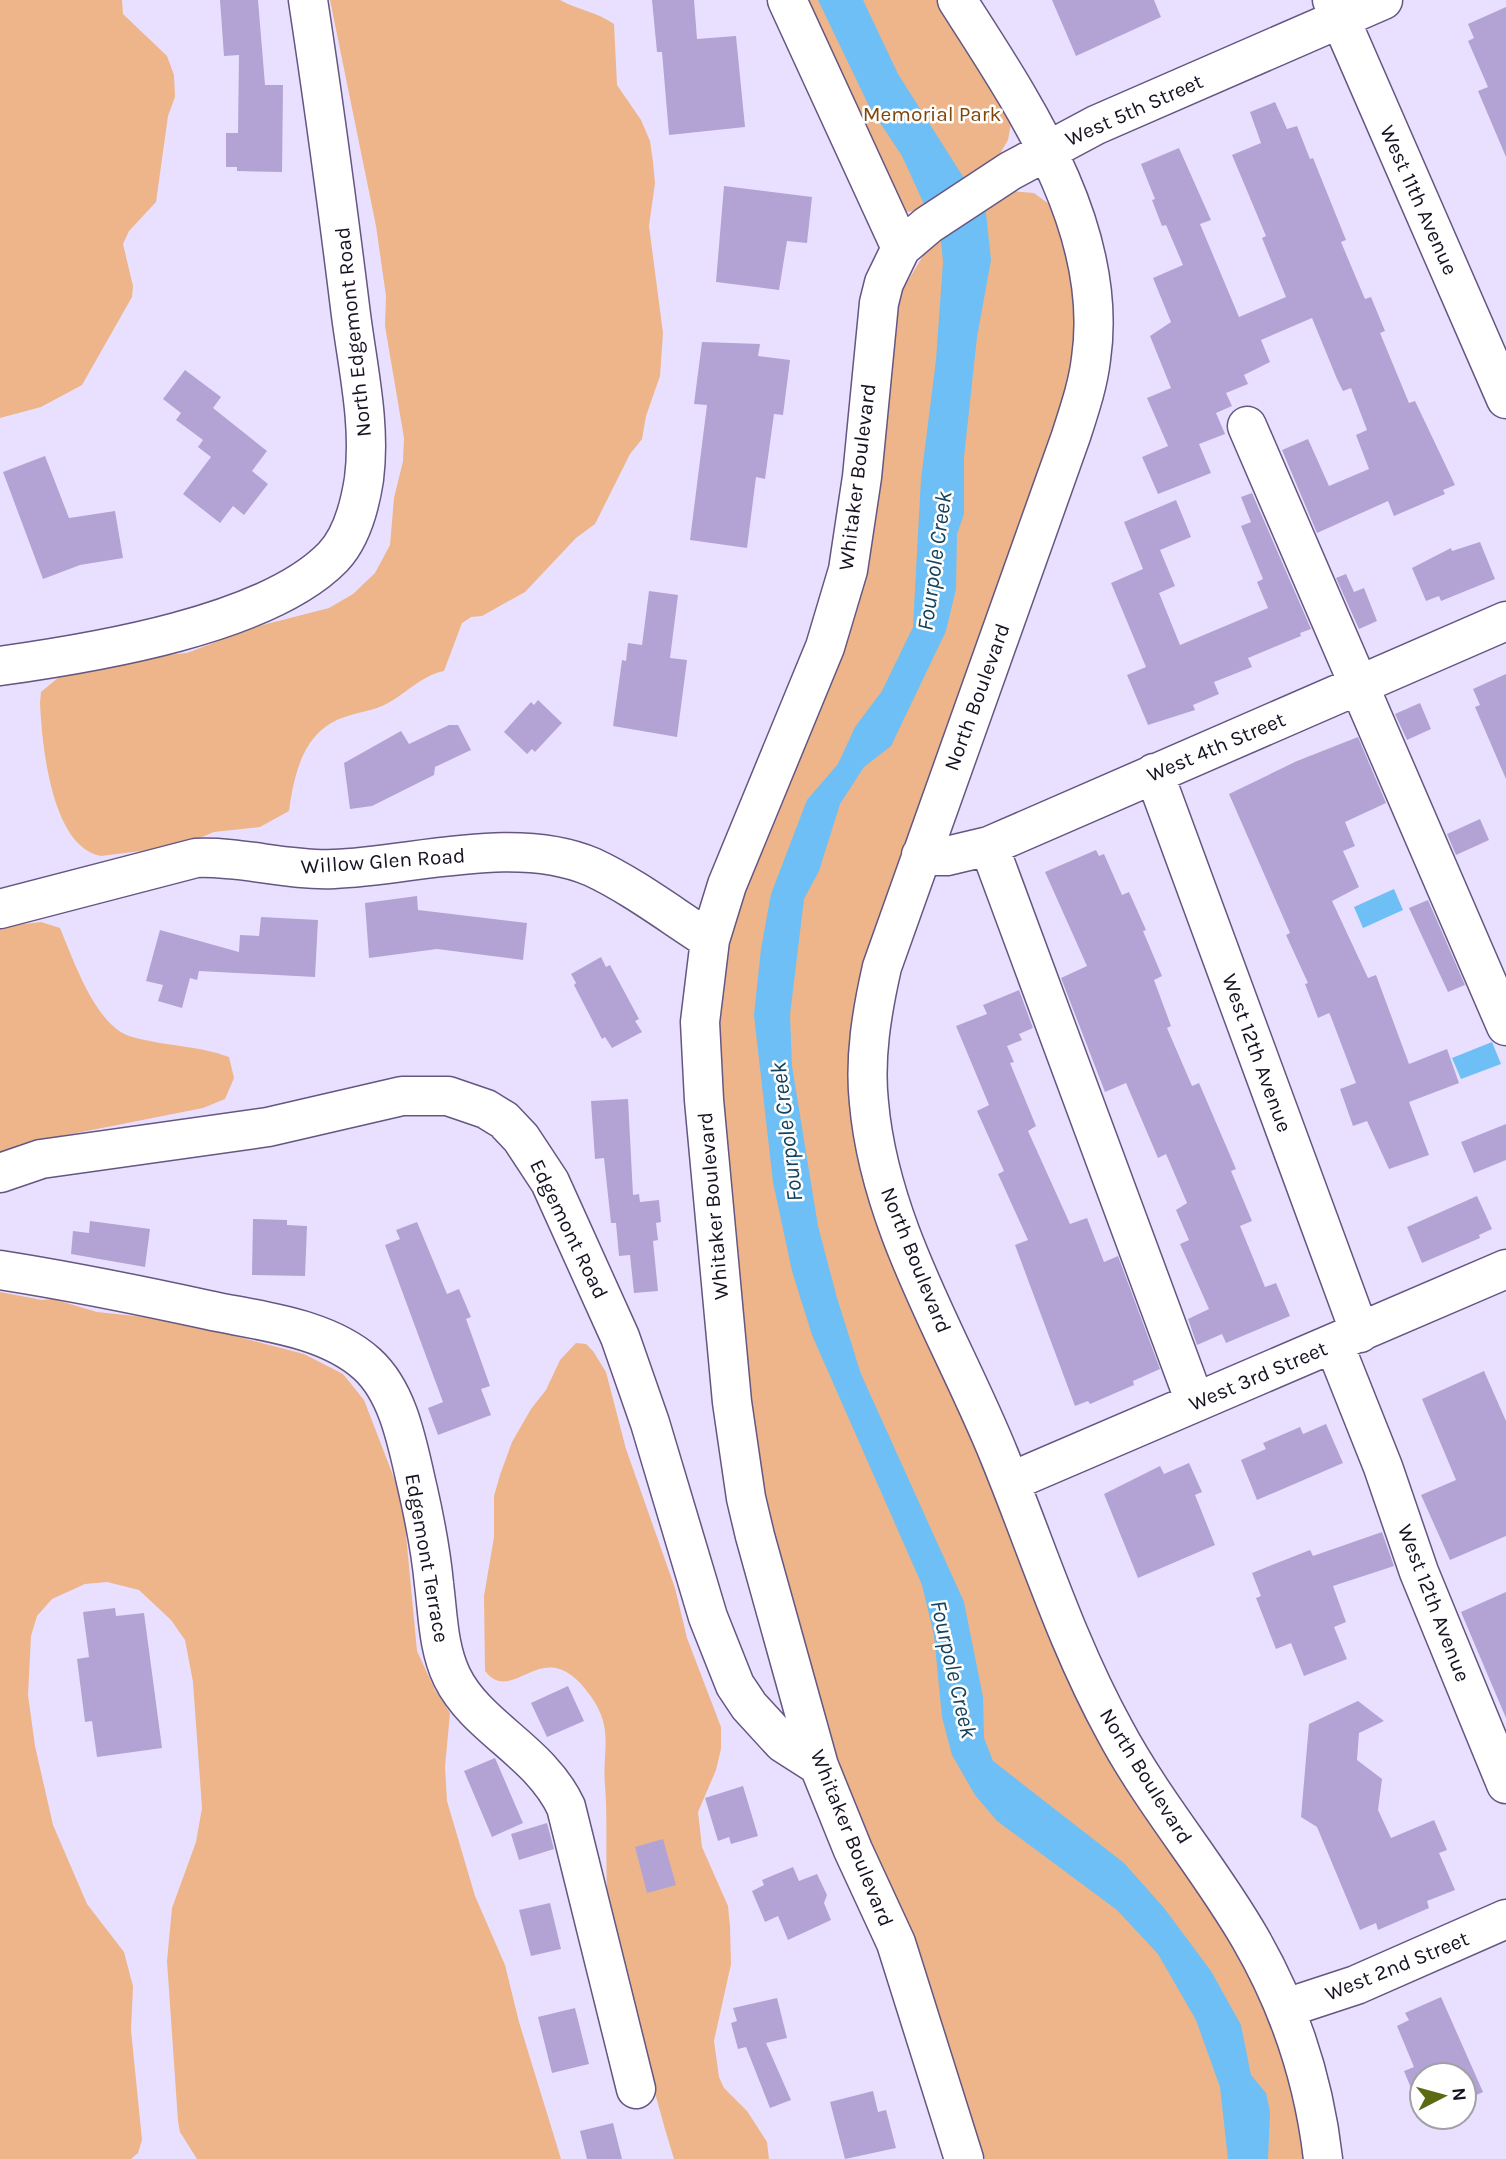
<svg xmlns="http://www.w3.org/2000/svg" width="1506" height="2159" font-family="Karla,sans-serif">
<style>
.green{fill:#edb589}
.water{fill:#6dbff5}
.building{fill:#b2a3d4}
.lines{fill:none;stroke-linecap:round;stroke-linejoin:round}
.minor-casing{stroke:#655682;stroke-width:41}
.minor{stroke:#fff;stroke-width:38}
.labels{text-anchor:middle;stroke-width:5;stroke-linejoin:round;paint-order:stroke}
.street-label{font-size:21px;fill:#171122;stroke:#fff}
.park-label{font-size:21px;fill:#7f460b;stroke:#fff}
.water-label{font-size:23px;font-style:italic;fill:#15435e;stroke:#fff}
</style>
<rect width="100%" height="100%" fill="#e9e0ff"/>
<!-- green -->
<path class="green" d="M0,0H122L123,14L167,56L174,75L175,97L168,116L156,202L129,231L123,244L133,286L132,297L82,385L41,407L0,418Z
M330,0H560C578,10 597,12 614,24L617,85L641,120L650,141L653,162L655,183L649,226L663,333L660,376L646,416L642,439L630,454L595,524L576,538L525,592L482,616L471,617L462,623L444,671C421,676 408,692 388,703C374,711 357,712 342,718C303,732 294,775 289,811L260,827L214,832L180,846L101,856C51,847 42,744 40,703L41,692L65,672L116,660L187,653L255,627L329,608L353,594L375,573L390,545L394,498L403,461L404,438L385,326L386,296L376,226Z
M803,0H940L1012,118L1008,140L998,157L918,211L904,212Z
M1011,191L1034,193L1049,204L1067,252L1077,321L1069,384L948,726L858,1142L1226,1931L1251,1974L1286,2059L1305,2159H985L835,1760L760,1495L721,1132L717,1011L729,927L764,833L834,677L860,598L869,551L896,313L903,289L927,249Z
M41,922L60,928C73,959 95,1024 129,1036C161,1046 197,1045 229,1057L234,1078L225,1099L203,1108L21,1144L0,1153V927Z
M0,1292L42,1300L53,1299L97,1312L173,1320L304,1354L343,1374L364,1400L396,1483L405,1524L417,1651L435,1690L450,1713L445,1767L447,1801L475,1896L505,1965L519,2022L561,2159H197L180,2132L178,2121L167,1961L172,1908L196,1842L202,1808L193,1682L185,1640L171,1620L139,1590L107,1582L85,1584L52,1599L37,1616L31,1636L28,1695L35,1746L53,1825L87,1904L124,1952L130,1975L133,1986L131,2030L142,2140L138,2153L131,2159H0Z
M576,1343L586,1344L593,1351L606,1372L626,1449L675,1588L687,1638L721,1727V1749L716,1770L698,1812L702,1847L728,1906L730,1927L731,1964L714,2041L719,2077L724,2088L747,2111L767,2142L769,2159H674C661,2118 651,2077 640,2036C631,2004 620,1971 613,1938C602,1888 609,1836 605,1785C602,1752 614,1730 592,1698C543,1626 515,1709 485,1671L484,1596L494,1537V1496L500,1475L512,1442L531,1409L546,1390L560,1360Z"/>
<!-- water -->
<path class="water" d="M818,0H863L898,74L986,213L991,260L977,337L964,457V514L957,534L956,589L946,631L891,746L864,767L840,804L819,871L804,899L790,1015L792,1066L818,1226L837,1298L861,1374L964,1602L983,1697L984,1738L993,1761L1124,1863L1164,1908L1211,1971L1241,2025L1251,2075L1266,2093L1270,2112L1268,2159H1228L1220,2087L1196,2020L1158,1954L1117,1910L997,1821L975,1795L952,1755L942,1717L934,1635L922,1585L812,1335L792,1271L773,1182L754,1015L761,949L771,894L807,800L838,764L855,727L882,691L913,627L921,479L936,360L943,262L941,241L902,156L869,106Z
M1394,889L1403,910L1363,928L1354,907Z
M1492,1042L1501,1064L1461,1079L1452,1058Z"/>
<!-- building -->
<path class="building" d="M220,0H258L265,85H283L282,172L237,171V167H226V133H238L239,55L224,56Z
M652,0H694L697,39L736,36L745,127L669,135L662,52H657Z
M1052,0H1154L1161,17L1076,56Z
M1506,7V157L1478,91L1488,87L1468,41L1474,38L1468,24Z
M1275,102L1287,129L1297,126L1310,159L1313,158L1346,240L1341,242L1365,299L1371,297L1385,331L1380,333L1409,403L1415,401L1455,485L1443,490L1445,494L1394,516L1388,501L1317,533L1282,450L1308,439L1329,486L1369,469L1356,435L1367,430L1351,388L1343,391L1337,379L1312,318L1261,340L1270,362L1244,375L1248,384L1226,393L1232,406L1216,413L1225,434L1199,444L1211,473L1158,494L1142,457L1168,446L1147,398L1171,388L1150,336L1171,322L1153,278L1183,265L1166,225L1162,226L1152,200L1155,199L1141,164L1179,148L1211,220L1200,224L1239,317L1286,297L1262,238L1266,236L1232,155L1261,143L1250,112Z
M724,186L812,197L807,243L787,241L779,290L716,282Z
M702,342L760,344L758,356L790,360L783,415L774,414L765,479L756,477L747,548L690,540L707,405L694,404Z
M185,370L221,397L213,408L267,451L252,471L268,484L244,515L233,506L220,523L183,494L211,457L198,447L203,440L176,420L181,413L163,399Z
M45,456L69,518L115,511L123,558L80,565L43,579L3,472Z
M1252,493L1311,629L1300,633L1301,636L1248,658L1252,667L1214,682L1219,694L1193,705L1195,710L1148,725L1127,675L1146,667L1111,583L1143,569L1124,522L1176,500L1191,537L1160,550L1175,586L1159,593L1180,645L1268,608L1257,582L1263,579L1241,526L1251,522L1241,497Z
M1480,542L1495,579L1441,601L1439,596L1426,601L1412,568L1451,548L1452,551Z
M1346,574L1354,592L1364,588L1377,621L1359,629L1336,578Z
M649,591L678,595L670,658L687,660L677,737L613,726L622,660L626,661L628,643L642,645Z
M1506,674V779L1475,707L1480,705L1473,689Z
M538,700L562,723L535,752L532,749L527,754L504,732L531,702L534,705Z
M1420,703L1431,729L1407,740L1395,714Z
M449,725H458L471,750L435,767L434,775L372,806L350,809L344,763L401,731L409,744Z
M1358,737L1386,803L1345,822L1355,846L1343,851L1359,887L1332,901L1368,978L1376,975L1409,1064L1447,1049L1459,1083L1409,1102L1429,1155L1389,1169L1367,1121L1353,1126L1340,1089L1356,1083L1331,1017L1329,1013L1318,1018L1305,984L1308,983L1286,935L1290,933L1229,794L1297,761Z
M1480,819L1489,840L1456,855L1447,834Z
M1096,850L1099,856L1104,854L1122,895L1129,892L1146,930L1143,931L1162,976L1154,980L1171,1026L1167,1028L1192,1086L1199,1083L1236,1169L1231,1171L1252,1221L1240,1226L1265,1287L1276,1283L1290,1316L1226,1343L1222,1334L1197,1345L1188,1319L1209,1309L1180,1244L1189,1240L1176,1210L1187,1203L1166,1154L1158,1158L1126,1083L1105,1092L1061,978L1087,966L1045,872Z
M417,896L418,910L527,923L523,960L437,949L369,958L365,903Z
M1428,900L1465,985L1448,992L1409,908Z
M261,917L318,920L315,977L199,971L197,980L190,978L182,1008L158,1001L163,985L146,981L160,930L239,952L240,935L259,936Z
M601,957L606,967L610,965L639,1019L635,1021L642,1032L612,1048L605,1037L602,1039L574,985L576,983L571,974Z
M1019,990L1033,1028L1019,1034L1022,1040L1007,1046L1014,1062L1010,1063L1036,1126L1028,1131L1070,1224L1087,1218L1104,1262L1118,1256L1160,1369L1133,1381L1134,1385L1090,1404L1088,1401L1075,1406L1015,1245L1028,1240L998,1174L1004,1171L977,1111L989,1105L956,1026L987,1014L983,1005Z
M628,1099L633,1195L639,1194L640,1202L659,1200L661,1222L656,1223L658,1240L653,1241L658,1291L634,1293L630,1255L619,1256L616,1223H611L604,1158L595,1159L591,1101Z
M1506,1124V1160L1474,1173L1461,1142Z
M1477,1196L1492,1229L1479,1235L1480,1238L1422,1263L1407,1227Z
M253,1219L287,1220V1225L307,1226L305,1276L252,1275Z
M90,1221L150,1229L145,1267L71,1254L73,1231L89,1233Z
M417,1222L447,1294L459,1289L471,1317L466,1319L490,1386L481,1389L491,1415L438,1435L428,1408L443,1402L385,1245L400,1239L396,1230Z
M1484,1371L1506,1421V1536L1450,1560L1421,1495L1456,1480L1422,1399Z
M1326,1424L1343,1463L1257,1500L1241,1460L1266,1449L1263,1443L1300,1427L1303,1434Z
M1189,1463L1202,1492L1195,1495L1215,1545L1138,1578L1104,1494L1160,1466L1164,1474Z
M1382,1532L1394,1566L1333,1586L1346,1622L1334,1627L1347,1659L1304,1676L1291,1643L1276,1649L1256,1598L1261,1596L1252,1573L1310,1550L1313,1556Z
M1506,1592V1718L1461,1612Z
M115,1608L116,1616L144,1613L162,1748L97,1757L92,1721L85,1722L77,1659L89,1657L83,1612Z
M568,1686L584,1721L547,1737L531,1703Z
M1358,1701L1384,1721L1359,1733L1357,1760L1382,1779L1378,1810L1391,1838L1434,1820L1447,1850L1439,1853L1455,1890L1427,1901L1429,1908L1378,1930L1376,1923L1360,1930L1317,1827L1301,1817L1309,1724Z
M495,1758L523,1823L492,1837L464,1771Z
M743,1786L758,1836L731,1844L729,1837L718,1841L705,1798Z
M547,1823L554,1849L519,1860L511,1834Z
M663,1839L676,1885L647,1893L635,1847Z
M793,1867L799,1881L817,1874L827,1895L824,1903L831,1920L788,1940L778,1916L765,1922L752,1891L764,1885L762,1880Z
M550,1903L561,1949L531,1956L519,1910Z
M1441,1997L1483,2092L1464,2101V2075H1422V2115L1404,2071L1414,2067L1397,2026L1409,2020L1405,2013Z
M777,1998L787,2038L766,2043L791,2100L770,2108L746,2047L738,2049L731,2023L737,2021L733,2008Z
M575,2008L589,2064L552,2073L538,2017Z
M873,2091L878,2112L886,2110L896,2148L845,2159L830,2102Z
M613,2123L622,2159H587L580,2131Z"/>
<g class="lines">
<!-- minor casing -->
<g class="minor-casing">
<path id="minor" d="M787,0L901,248
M957,0C1023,103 1110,229 1091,359C1088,385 1079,411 1071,436L882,967C872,1011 864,1058 869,1103C880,1228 953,1341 999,1455C1037,1548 1067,1644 1115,1731C1154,1804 1209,1867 1250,1938C1290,2007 1314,2080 1323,2159
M1332,0L1506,399
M1247,426L1506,1026
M0,666C93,653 267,625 333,557C352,537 360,505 364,479C371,425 358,369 351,315C338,210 324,105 308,0
M1154,773L1360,1333
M989,846L1195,1402
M921,855L947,856L989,846L1506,621
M0,909L196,858C242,856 287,871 334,869C412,866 516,834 592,867C633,886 672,916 710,940
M0,1173L41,1159L268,1127L402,1096H448L486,1109L504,1120L521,1138L550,1182L620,1337L650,1423L708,1617L735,1685L749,1706L783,1743L819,1766
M0,1270C70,1281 139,1295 208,1310C259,1321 326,1327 367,1364C400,1394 408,1448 418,1490C425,1521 431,1552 434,1584C438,1615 438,1648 452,1677C477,1728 540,1751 566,1807L636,2089
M1334,1344L1383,1467L1419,1572L1506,1784
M1010,1482L1506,1269
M1286,2008L1356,1985L1506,1919
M964,2159L896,1943L853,1850L819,1766L755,1536L746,1498L732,1402L704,1100L700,1022L710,940L727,885L825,647L848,570L862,477L879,303L884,283L901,248L928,225L1010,171L1096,125L1383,0"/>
</g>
<!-- minor -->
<use href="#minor" class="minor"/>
</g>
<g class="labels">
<!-- street labels -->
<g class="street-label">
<text transform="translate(1134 110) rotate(-24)" y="7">West 5th Street</text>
<text transform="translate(1419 200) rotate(66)" y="7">West 11th Avenue</text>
<text transform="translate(353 332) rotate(-96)" y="7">North Edgemont Road</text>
<text transform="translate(857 477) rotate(-83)" y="7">Whitaker Boulevard</text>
<text transform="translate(977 697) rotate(-70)" y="7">North Boulevard</text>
<text transform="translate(1216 747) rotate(-23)" y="7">West 4th Street</text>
<text transform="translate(383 861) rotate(-4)" y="7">Willow Glen Road</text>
<text transform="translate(1257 1053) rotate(70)" y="7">West 12th Avenue</text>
<text transform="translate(713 1206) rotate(-95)" y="7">Whitaker Boulevard</text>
<text transform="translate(569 1229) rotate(64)" y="7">Edgemont Road</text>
<text transform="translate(916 1260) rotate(68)" y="7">North Boulevard</text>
<text transform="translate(1258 1376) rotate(-23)" y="7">West 3rd Street</text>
<text transform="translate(427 1558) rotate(80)" y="7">Edgemont Terrace</text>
<text transform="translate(1434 1603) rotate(69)" y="7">West 12th Avenue</text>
<text transform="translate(1146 1776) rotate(58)" y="7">North Boulevard</text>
<text transform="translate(852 1838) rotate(68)" y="7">Whitaker Boulevard</text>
<text transform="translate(1397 1966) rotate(-22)" y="7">West 2nd Street</text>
</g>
<!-- park labels -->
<g class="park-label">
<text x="932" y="121">Memorial Park</text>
</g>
<!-- water labels -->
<g class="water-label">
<text transform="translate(934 561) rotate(-82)" y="8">Fourpole Creek</text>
<text transform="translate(786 1132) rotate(-97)" y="8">Fourpole Creek</text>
<text transform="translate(954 1669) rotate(77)" y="8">Fourpole Creek</text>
</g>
</g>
<!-- north arrow -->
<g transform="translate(1443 2096) rotate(84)"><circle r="33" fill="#ffffff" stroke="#a2a0a7" stroke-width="2"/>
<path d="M0-5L12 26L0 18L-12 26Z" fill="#5b6a13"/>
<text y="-10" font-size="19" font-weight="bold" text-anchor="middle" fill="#171122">N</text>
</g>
</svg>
